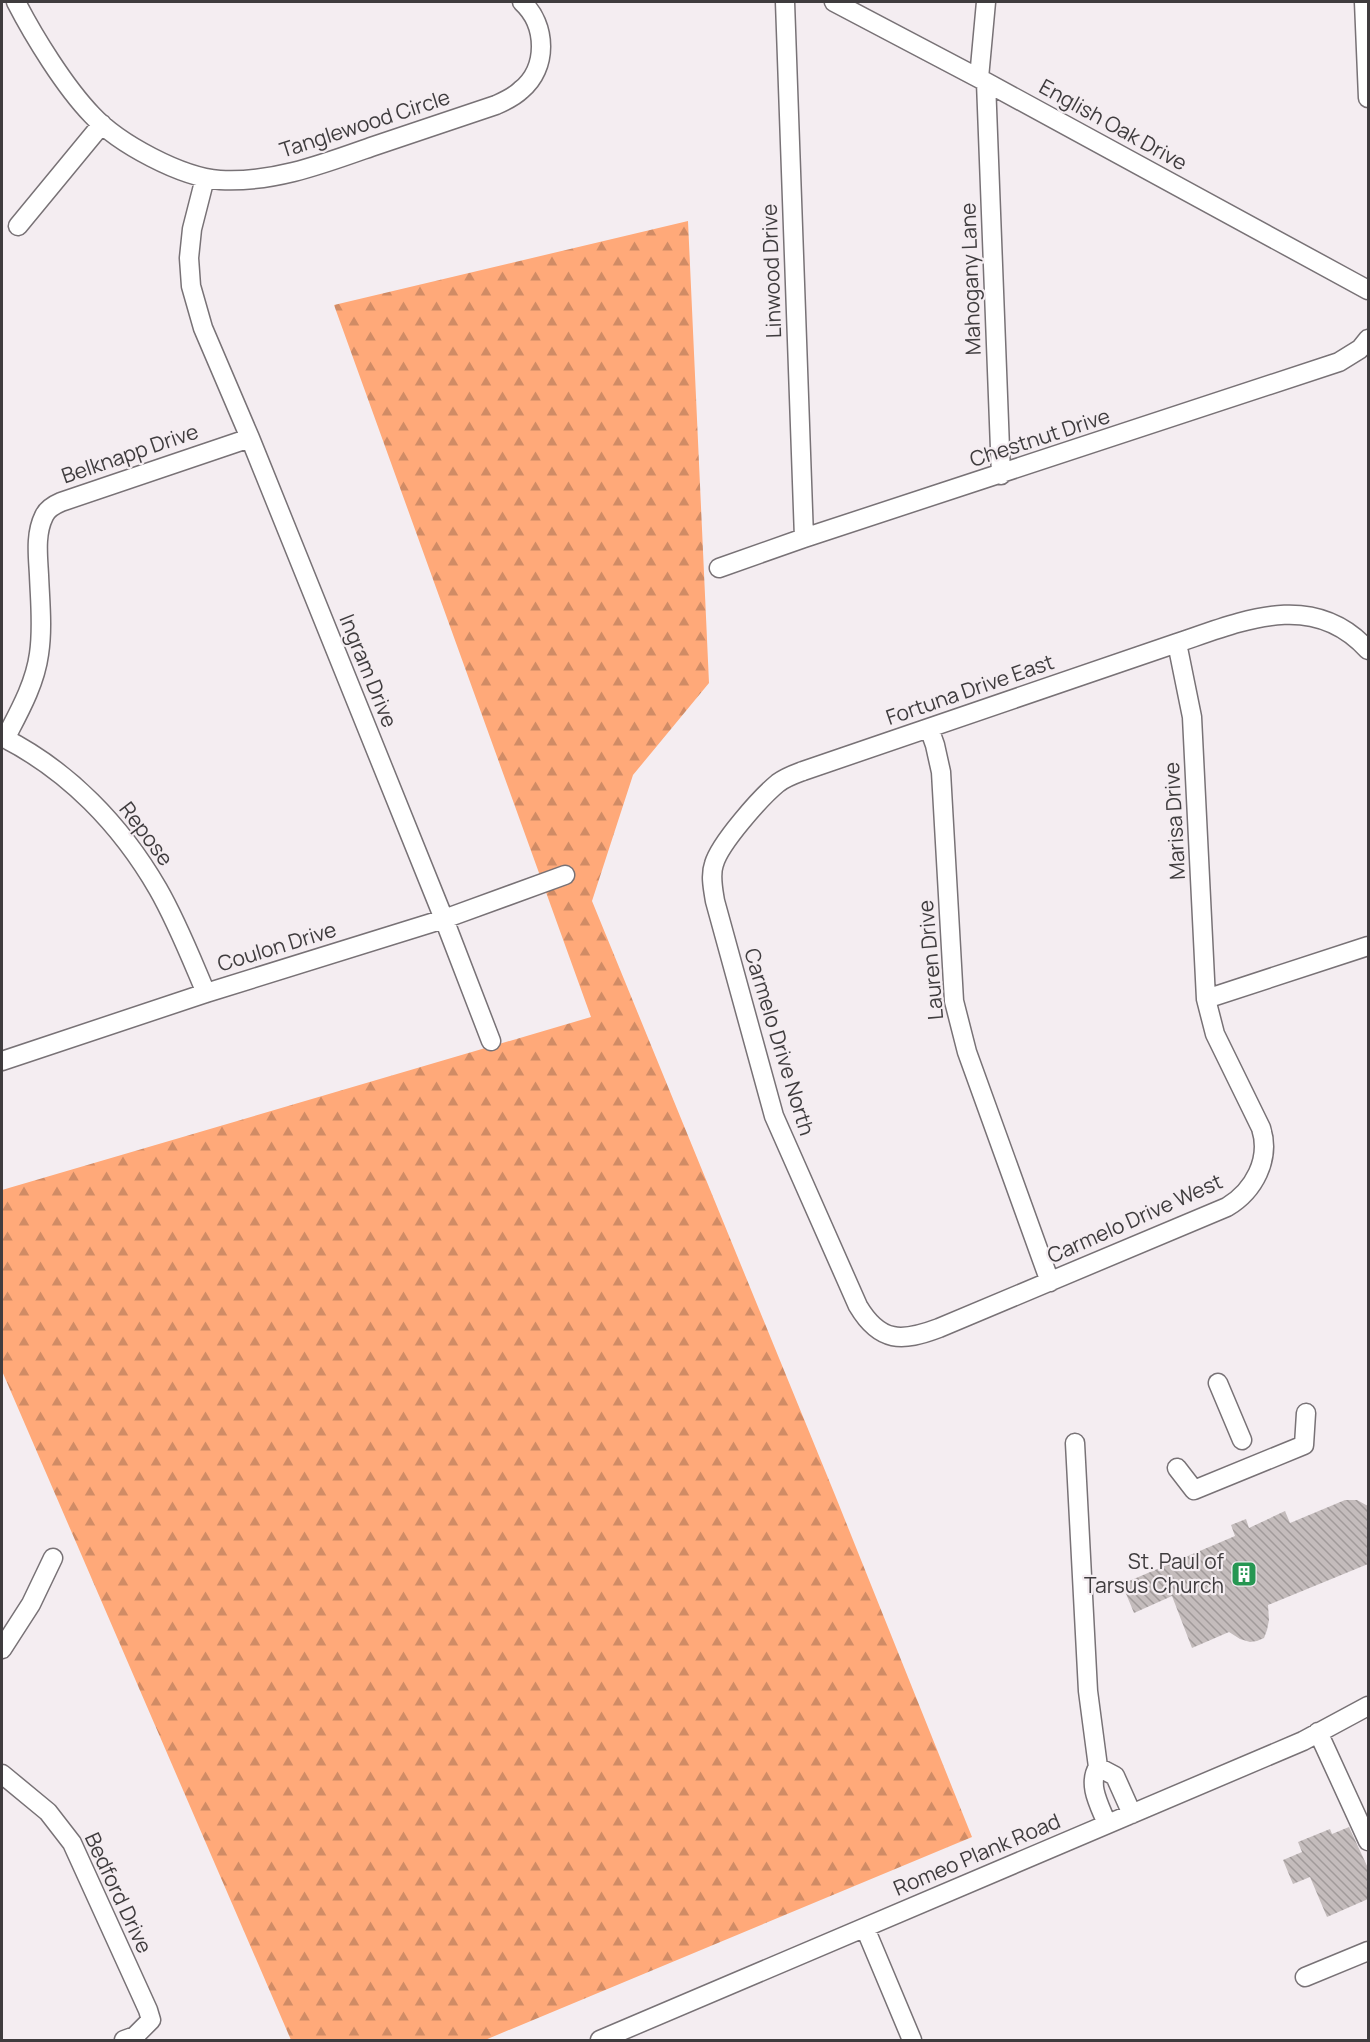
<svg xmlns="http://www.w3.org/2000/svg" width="1370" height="2042" font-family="Manrope,sans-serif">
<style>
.forest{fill:url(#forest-firs)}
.building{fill:url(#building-back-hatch)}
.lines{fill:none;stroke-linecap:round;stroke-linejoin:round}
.minor-casing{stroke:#787276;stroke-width:21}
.minor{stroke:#fff;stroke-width:18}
.labels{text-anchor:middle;stroke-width:4.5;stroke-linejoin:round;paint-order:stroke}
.street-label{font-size:21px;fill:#3f3c3e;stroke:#f4edf1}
.poi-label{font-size:21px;fill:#3f3c3e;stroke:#f4edf1;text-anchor:end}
</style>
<defs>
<pattern id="forest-firs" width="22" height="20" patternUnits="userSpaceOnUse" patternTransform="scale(1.5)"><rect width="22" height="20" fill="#ffa979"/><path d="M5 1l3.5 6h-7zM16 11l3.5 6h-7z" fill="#d08b65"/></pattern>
<pattern id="building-back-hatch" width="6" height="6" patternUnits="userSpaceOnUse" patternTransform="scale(1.5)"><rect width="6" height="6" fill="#c4bcbc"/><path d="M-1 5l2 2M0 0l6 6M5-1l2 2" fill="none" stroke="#a19a9a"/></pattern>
</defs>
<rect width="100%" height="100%" fill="#f4edf1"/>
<!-- forest -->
<path class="forest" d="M688,221L709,683L633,775L592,901L835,1495L972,1837L485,2040H291L2,1371V1190L591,1017L334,305Z"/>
<!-- building -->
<path class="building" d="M1345,1500H1357L1368,1506V1564L1268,1605L1269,1620L1267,1630L1264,1638L1257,1641L1250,1642L1240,1639L1229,1632L1192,1648L1172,1596L1134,1613L1122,1584L1235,1536L1231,1525L1246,1519L1249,1528L1285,1511L1290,1523Z
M1349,1827L1368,1868V1899L1327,1917L1310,1877L1293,1884L1283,1860L1302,1852L1298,1842L1330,1829L1332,1834Z"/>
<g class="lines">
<!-- minor casing -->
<g class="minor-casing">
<path id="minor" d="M16,2C34,37 65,87 92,115C119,144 181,177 220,180C273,183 323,164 371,147C413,133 455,119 496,105C505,101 514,97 521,90C548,68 547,25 522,2
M785,2L804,538
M834,2L986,82L1368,290
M1364,2L1368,98
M979,78L986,2
M986,82L1001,475
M205,178L192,229L189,258L191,286L203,328L250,438L444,919L491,1041
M18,226L102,124
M719,568L804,538L1339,362L1360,349L1368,339
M1177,643L1192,717L1206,999L1215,1034L1261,1128C1271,1159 1254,1191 1227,1207L939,1328C902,1342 880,1343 858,1306L774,1116L715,901C713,889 710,875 714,864C720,843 761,797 778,783C786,777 795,774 803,771L1177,643C1242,621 1313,589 1368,650
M929,728L935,745L941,772L954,1001L967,1052L1050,1282
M2,737C68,770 121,825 158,889C177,922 191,958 206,993
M5,739C19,712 35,684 39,654C43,628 40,601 39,575C38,556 35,534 44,516C47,509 54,505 61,502L250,438
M1206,999L1368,946
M2,1061L206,993L444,919L565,875
M1218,1383L1242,1440
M1075,1443L1088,1691L1098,1767
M1177,1468L1194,1490L1304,1445L1306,1413
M2,1649L31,1604L53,1558
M1318,1732L1368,1841
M2,1774L48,1812L72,1843L148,2010L151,2020L135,2036L124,2040
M1107,1824C1100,1806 1087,1785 1098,1767L1115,1776L1132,1814
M865,1928L912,2040
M1305,1977L1368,1951
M600,2040L1303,1741L1368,1706"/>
</g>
<!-- minor -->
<use href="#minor" class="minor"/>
</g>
<!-- icons -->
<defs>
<g id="building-square" transform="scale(1.35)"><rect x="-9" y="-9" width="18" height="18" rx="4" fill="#269752" stroke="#f4edf1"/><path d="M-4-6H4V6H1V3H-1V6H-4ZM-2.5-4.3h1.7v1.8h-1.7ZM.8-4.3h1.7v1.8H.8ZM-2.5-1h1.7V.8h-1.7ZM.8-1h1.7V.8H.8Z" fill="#fff"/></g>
</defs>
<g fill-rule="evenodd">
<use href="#building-square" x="1244" y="1574"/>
</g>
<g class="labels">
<!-- street labels -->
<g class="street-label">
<text transform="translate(365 124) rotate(-18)" y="7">Tanglewood Circle</text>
<text transform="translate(1113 125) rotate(29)" y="7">English Oak Drive</text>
<text transform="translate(772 271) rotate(-92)" y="7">Linwood Drive</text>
<text transform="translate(971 279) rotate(-92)" y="7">Mahogany Lane</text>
<text transform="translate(1040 438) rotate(-18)" y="7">Chestnut Drive</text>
<text transform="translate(130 454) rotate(-19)" y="7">Belknapp Drive</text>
<text transform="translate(368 671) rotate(68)" y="7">Ingram Drive</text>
<text transform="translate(970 690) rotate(-19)" y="7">Fortuna Drive East</text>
<text transform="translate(1175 821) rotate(-93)" y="7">Marisa Drive</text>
<text transform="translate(146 834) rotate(53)" y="7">Repose</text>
<text transform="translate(277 947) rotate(-17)" y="7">Coulon Drive</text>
<text transform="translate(931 960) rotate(-95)" y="7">Lauren Drive</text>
<text transform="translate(779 1042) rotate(73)" y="7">Carmelo Drive North</text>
<text transform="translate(1135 1219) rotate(-24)" y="7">Carmelo Drive West</text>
<text transform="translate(977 1855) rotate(-23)" y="7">Romeo Plank Road</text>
<text transform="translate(118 1893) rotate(65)" y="7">Bedford Drive</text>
</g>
<!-- poi labels -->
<g class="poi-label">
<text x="1224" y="1569">St. Paul of<tspan x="1224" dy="24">Tarsus Church</tspan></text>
</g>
</g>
<!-- border -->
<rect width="1370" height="2042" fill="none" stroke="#3f3c3e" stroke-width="6"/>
</svg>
